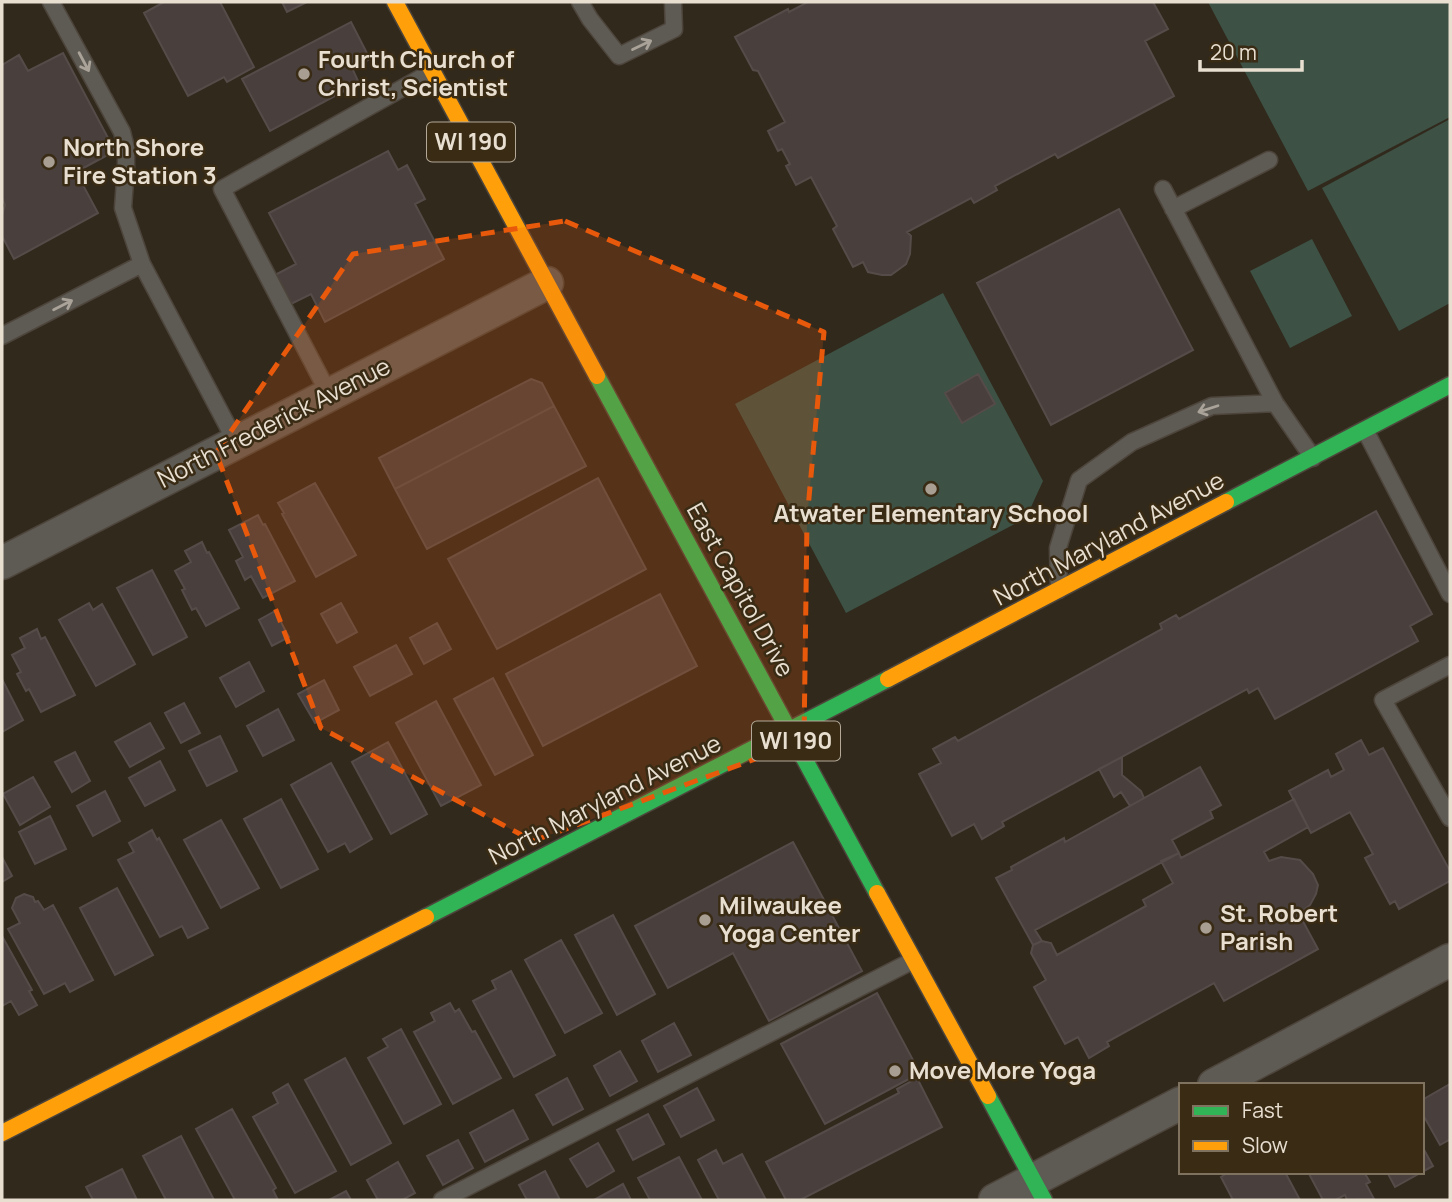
<svg xmlns="http://www.w3.org/2000/svg" width="1452" height="1202" font-family="Manrope,sans-serif">
<style>
.green{fill:#3d5145}
.building{fill:#49403d;stroke:#554c49;stroke-width:2}
.lines{fill:none;stroke-linecap:round;stroke-linejoin:round}
.lane-casing{stroke:#4d453b;stroke-width:19}
.street-casing{stroke:#4d453b;stroke-width:35}
.fast-casing{stroke:#4d453b;stroke-width:19}
.slow-casing{stroke:#4d453b;stroke-width:19}
.lane{stroke:#5e5a54;stroke-width:16}
.street{stroke:#5e5a54;stroke-width:32}
.fast{stroke:#30b455;stroke-width:16}
.slow{stroke:#ff9f0a;stroke-width:16}
.oneway{stroke:#aaa399}
.marked{fill:#e8590c;fill-opacity:0.2;stroke:#e8590c;stroke-width:5;stroke-dasharray:14 9;stroke-linejoin:round}
.poi-dot{fill:#a89f92;stroke:#392b14;stroke-width:2.5}
.labels{text-anchor:middle;stroke-width:5;stroke-linejoin:round;paint-order:stroke}
.shield{fill:#392b14;stroke:#b4a998;stroke-width:2}
.shield-label{font-size:23px;font-weight:bold;fill:#e8dfd1}
.poi-label{font-size:24px;font-weight:bold;fill:#e8dfd1;stroke:#392b14;text-anchor:start}
.street-label{font-size:24px;fill:#e8dfd1;stroke:#392b14}
</style>
<rect width="100%" height="100%" fill="#31291c"/>
<!-- green -->
<path class="green" d="M1208,2H1447L1450,7V117L1308,191Z
M1450,119V303L1399,331L1322,188Z
M1312,239L1352,316L1290,348L1250,271Z
M943,293L1043,481L1026,518L846,613L735,404Z"/>
<!-- building -->
<path class="building" d="M164,2H220L254,67L227,82L224,77L188,96L144,13Z
M282,2H307L287,12Z
M808,2H1153L1168,29L1145,41L1174,96L1058,158L1055,154L995,186L997,190L974,203L971,198L907,232L911,236L910,254L906,264L891,275H882L868,272L863,262L853,267L833,229L837,226L811,177L796,185L786,166L790,164L782,149L778,151L768,131L785,122L758,71L753,70L735,37L788,9L789,12Z
M351,22L370,59L352,68L359,83L270,131L242,79Z
M63,53L115,151L76,172L98,213L14,259L2,236V215L5,205L2,198V65L19,55L28,71Z
M388,151L398,170L407,165L425,199L415,204L444,259L325,322L311,294L291,304L275,275L296,264L269,213Z
M1119,209L1193,350L1051,425L977,283Z
M978,374L995,404L962,423L945,393Z
M531,379L542,383L554,406L395,489L379,458Z
M554,406L586,466L427,549L395,489Z
M598,478L646,569L497,649L448,559Z
M315,483L356,555L316,577L282,514L284,513L278,503Z
M1376,511L1432,614L1410,626L1418,641L1275,719L1258,688L1249,693L1247,689L1002,822L1004,826L982,839L974,824L952,836L919,774L941,763L933,749L955,737L958,741L1162,629L1160,624L1176,615L1179,619Z
M258,515L263,525L265,524L295,581L263,598L251,576L245,580L236,561L243,557L229,530Z
M202,542L207,553L209,552L239,608L206,626L196,608L192,610L182,590L185,589L175,571L191,562L185,551Z
M152,570L187,637L153,655L117,588Z
M660,594L697,666L543,746L506,674Z
M89,603L93,610L102,604L135,664L96,686L59,620Z
M341,603L357,632L337,643L321,614Z
M275,611L289,637L272,646L259,620Z
M437,623L451,649L424,664L410,638Z
M37,629L41,639L45,637L75,695L41,712L29,689L26,691L17,674L21,672L12,655L25,648L20,638Z
M396,645L412,674L370,696L354,667Z
M249,662L264,691L236,707L220,678Z
M493,678L533,755L495,775L454,699Z
M2,679L23,720L2,732Z
M324,680L339,710L315,723L298,694Z
M436,701L481,785L441,806L396,723Z
M184,703L200,733L181,743L165,713Z
M278,709L294,740L263,756L247,726Z
M150,723L164,748L130,767L115,742Z
M220,736L237,771L207,786L189,751Z
M1361,740L1369,755L1383,748L1450,871V881L1399,909L1395,901L1390,904L1365,858L1373,854L1350,812L1311,833L1289,791L1328,770L1331,777L1344,770L1336,754Z
M388,742L427,814L391,834L352,762Z
M75,752L90,781L72,792L55,762Z
M1122,757V775L1141,791L1144,798L1130,806L1121,792L1114,797L1099,769Z
M160,761L175,790L145,806L129,778Z
M331,763L372,839L350,852L345,843L328,852L291,785Z
M1200,767L1221,805L1210,811L1213,818L1172,840L1179,853L1035,930L1042,941L1033,945L996,878L1012,870L1011,867L1064,838L1065,842Z
M33,777L50,807L20,825L3,794Z
M105,791L120,821L93,836L77,806Z
M281,799L318,869L281,888L244,819Z
M1294,799L1308,827L1264,852L1269,861L1281,857L1300,860L1313,874L1318,885L1316,894L1310,905L1299,914L1318,949L1224,1001L1214,983L1107,1042L1109,1046L1089,1058L1078,1037L1065,1044L1034,987L1046,980L1031,953L1033,945L1042,941L1051,943L1057,955L1146,906L1143,900L1173,883L1161,861L1179,853L1181,858Z
M50,816L66,849L35,864L19,832Z
M221,820L259,888L221,908L184,840Z
M152,830L157,840L159,838L208,928L188,938L182,926L160,937L118,860L134,852L129,843Z
M793,842L862,971L769,1021L733,953L668,988L635,926Z
M2,857L12,876L2,882Z
M117,888L153,955L115,975L80,908Z
M24,894L33,897L35,902L38,901L44,910L53,905L93,980L70,992L65,983L44,994L8,929L20,923L12,908L16,898Z
M613,915L655,994L617,1015L575,935Z
M2,936L32,990L29,991L37,1005L19,1015L11,1001L2,1006Z
M561,940L602,1013L565,1033L525,960Z
M511,971L555,1055L514,1077L473,1001L496,989L492,981Z
M877,993L920,1073L825,1124L781,1044Z
M450,1003L455,1012L459,1009L472,1032L475,1031L501,1078L453,1104L414,1032L435,1021L431,1013Z
M674,1023L691,1055L658,1072L642,1041Z
M401,1029L441,1104L404,1124L368,1058L388,1047L383,1039Z
M620,1051L637,1081L610,1096L594,1066Z
M345,1058L391,1143L351,1165L305,1080Z
M567,1078L583,1109L553,1125L536,1095Z
M917,1078L942,1127L800,1200H786L766,1162L899,1093L897,1089Z
M288,1084L336,1171L295,1193L253,1117L278,1103L273,1093Z
M1450,1084V1142L1449,1140L1440,1145L1422,1113V1100Z
M697,1088L714,1120L681,1137L664,1106Z
M232,1109L276,1188L273,1190L278,1200H235L196,1129Z
M513,1110L528,1139L485,1162L470,1133Z
M648,1114L664,1144L633,1160L617,1130Z
M181,1136L214,1200H166L143,1156Z
M458,1140L473,1168L443,1185L427,1156Z
M598,1143L614,1171L587,1187L570,1159Z
M1422,1146L1433,1166L1422,1172Z
M716,1150L723,1164L742,1154L766,1200H719L698,1160Z
M679,1157L702,1200H650L638,1178Z
M398,1162L415,1193L402,1200H378L367,1180Z
M122,1169L137,1200H93L86,1187Z
M545,1171L560,1200H527L519,1185Z
M1229,1172H1285L1300,1200H1233L1221,1177Z
M1308,1172H1364L1370,1182L1366,1184L1374,1199L1347,1200L1345,1195L1335,1200H1323Z
M1387,1172H1422L1395,1187Z
M623,1184L631,1200H594Z
M346,1191L351,1200H329Z"/>
<g class="lines">
<!-- lane casing -->
<g class="lane-casing">
<path id="lane" d="M51,2L122,132L126,148V167L123,208L142,264L236,442
M580,2L590,19L619,56L674,29L673,2
M1163,189L1275,403L1313,458
M1173,209L1269,160
M2,336L142,264
M329,394L222,189L433,71
M1365,430L1450,594
M1059,590L1058,548L1079,480L1132,442L1212,406L1275,403
M1450,665L1383,700L1450,818
M442,1200L914,960"/>
</g>
<!-- street casing -->
<g class="street-casing">
<path id="street" d="M2,563L547,283
M1214,1085L1450,960
M995,1200L1181,1103"/>
</g>
<!-- fast casing -->
<g class="fast-casing">
<path id="fast" d="M597,376L877,893
M1226,502L1450,385
M426,917L888,679
M988,1096L1044,1200"/>
</g>
<!-- slow casing -->
<g class="slow-casing">
<path id="slow" d="M395,2L597,376
M888,679L1226,502
M877,893L988,1096
M2,1133L426,917"/>
</g>
<!-- lane -->
<use href="#lane" class="lane"/>
<!-- street -->
<use href="#street" class="street"/>
<!-- fast -->
<use href="#fast" class="fast"/>
<!-- slow -->
<use href="#slow" class="slow"/>
</g>
<!-- one-way arrows -->
<defs><path id="oneway-shaft" d="M-6 0H5M1.5-3L5.5 0L1.5 3" fill="none" stroke-width="1.6" stroke-linecap="round" stroke-linejoin="round" transform="scale(1.75)"/></defs>
<g class="oneway">
<use href="#oneway-shaft" transform="translate(642 45) rotate(-26)"/>
<use href="#oneway-shaft" transform="translate(84 62) rotate(62)"/>
<use href="#oneway-shaft" transform="translate(63 305) rotate(-27)"/>
<use href="#oneway-shaft" transform="translate(1208 409) rotate(162)"/>
</g>
<!-- marked area -->
<path class="marked" d="M565,221L824,332L807,520L804,741L533,841L321,728L216,453L353,254Z"/>
<!-- markers -->
<g class="poi-dot">
<circle cx="304" cy="74" r="7"/>
<circle cx="49" cy="162" r="7"/>
<circle cx="931" cy="489" r="7"/>
<circle cx="705" cy="920" r="7"/>
<circle cx="1206" cy="928" r="7"/>
<circle cx="895" cy="1071" r="7"/>
</g>
<g class="labels">
<!-- shield labels -->
<g class="shield">
<rect x="427" y="122.5" width="88" height="39" rx="5"/>
<rect x="752" y="721.5" width="88" height="39" rx="5"/>
</g>
<g class="shield-label">
<text x="471" y="150">WI 190</text>
<text x="796" y="749">WI 190</text>
</g>
<!-- poi labels -->
<g class="poi-label">
<text x="318" y="68">Fourth Church of<tspan x="318" dy="28">Christ, Scientist</tspan></text>
<text x="63" y="156">North Shore<tspan x="63" dy="28">Fire Station 3</tspan></text>
<text x="931" y="522" text-anchor="middle">Atwater Elementary School</text>
<text x="719" y="914">Milwaukee<tspan x="719" dy="28">Yoga Center</tspan></text>
<text x="1220" y="922">St. Robert<tspan x="1220" dy="28">Parish</tspan></text>
<text x="909" y="1079">Move More Yoga</text>
</g>
<!-- street labels -->
<g class="street-label">
<text transform="translate(274 423) rotate(-27)" y="8">North Frederick Avenue</text>
<text transform="translate(1109 539) rotate(-28)" y="8">North Maryland Avenue</text>
<text transform="translate(740 590) rotate(61)" y="8">East Capitol Drive</text>
<text transform="translate(605 800) rotate(-27)" y="8">North Maryland Avenue</text>
</g>
</g>
<!-- border -->
<rect width="1452" height="1202" fill="none" stroke="#e8dfd1" stroke-width="7"/>
<!-- legend -->
<rect x="1179" y="1083" width="245" height="91" fill="#392b14" stroke="#7f7360" stroke-width="2"/>
<rect x="1193" y="1106" width="35" height="10" fill="#30b455" stroke="#7f7360" stroke-width="2"/>
<text x="1242" y="1118" font-size="21" fill="#e8dfd1">Fast</text>
<rect x="1193" y="1141" width="35" height="10" fill="#ff9f0a" stroke="#7f7360" stroke-width="2"/>
<text x="1242" y="1153" font-size="21" fill="#e8dfd1">Slow</text>
<!-- scale -->
<path d="M1200 60v10h102v-10" fill="none" stroke="#e8dfd1" stroke-width="3.5"/>
<text x="1210" y="60" font-size="21" fill="#e8dfd1" stroke="#392b14" stroke-width="5" paint-order="stroke">20 m</text>
</svg>
